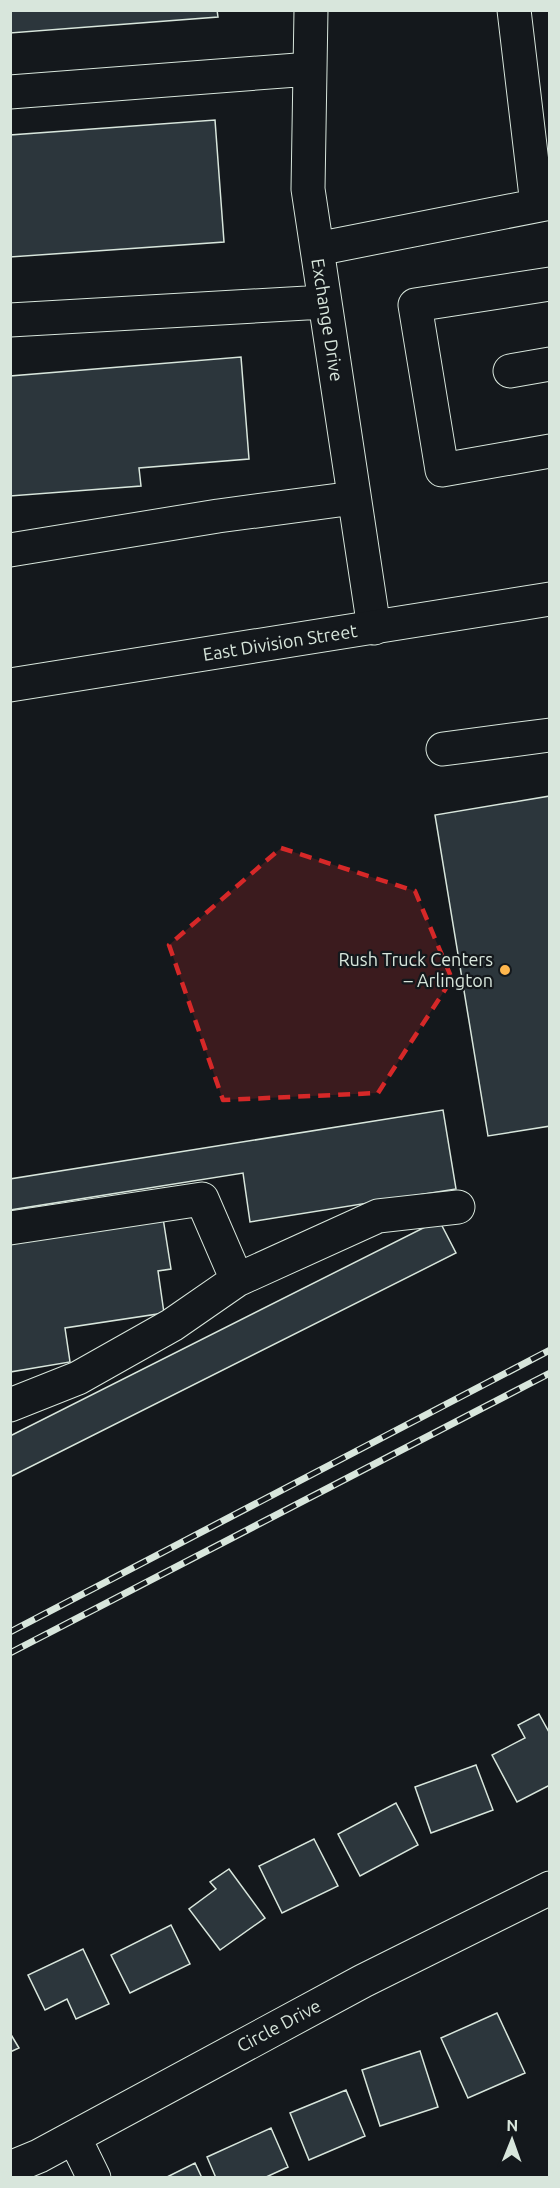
<svg xmlns="http://www.w3.org/2000/svg" width="560" height="2188" font-family="Ubuntu,sans-serif">
<style>
.building{fill:#2c363c;stroke:#d8e6dc;stroke-width:1.5}
.lines{fill:none;stroke-linecap:round;stroke-linejoin:round}
.minor-casing{stroke:#d8e6dc;stroke-width:35}
.major-casing{stroke:#d8e6dc;stroke-width:35}
.minor{stroke:#14181c;stroke-width:33}
.major{stroke:#14181c;stroke-width:33}
.rail-casing{stroke:#d8e6dc;stroke-width:7}
.rail{stroke:#14181c;stroke-width:4.5;stroke-dasharray:14;stroke-linecap:butt}
.marked{fill:#d62828;fill-opacity:0.2;stroke:#d62828;stroke-width:4.5;stroke-dasharray:12 8;stroke-linejoin:round}
.poi-dot{fill:#ffb74d;stroke:#14181c;stroke-width:2}
.labels{text-anchor:middle;stroke-width:4.5;stroke-linejoin:round;paint-order:stroke}
.street-label{font-size:18px;fill:#d8e6dc;stroke:#14181c}
.poi-label{font-size:18px;fill:#d8e6dc;stroke:#14181c;text-anchor:end}
</style>
<rect width="100%" height="100%" fill="#14181c"/>
<!-- building -->
<path class="building" d="M10,10H217L218,17L10,33Z
M215,120L224,242L10,257V135Z
M241,357L249,459L139,468L141,486L10,496V376Z
M550,796V1126L488,1136L435,815Z
M443,1110L456,1189L250,1222L243,1173L10,1210V1179Z
M163,1218L171,1269L158,1271L164,1313L65,1328L70,1362L10,1372V1242Z
M439,1220L456,1253L10,1477V1436Z
M539,1714L550,1734V1785L517,1802L492,1755L525,1738L518,1725Z
M476,1765L493,1810L431,1833L415,1787Z
M396,1803L418,1845L360,1876L338,1834Z
M314,1839L338,1886L282,1913L259,1866Z
M229,1869L265,1918L220,1950L189,1909L216,1889L210,1882Z
M171,1925L190,1964L130,1993L111,1955Z
M83,1949L109,2004L76,2019L67,1999L45,2010L28,1975Z
M497,2013L525,2073L468,2098L441,2038Z
M10,2033L19,2048L10,2052Z
M420,2051L438,2107L380,2126L362,2070Z
M346,2090L365,2136L309,2160L290,2113Z
M271,2128L288,2167L264,2178H216L207,2157Z
M195,2163L202,2178H165Z"/>
<g class="lines">
<!-- minor casing -->
<g class="minor-casing">
<path id="minor" d="M311,10L308,189L374,628
M514,10L537,205
M10,92L310,69
M317,249L550,203
M550,284L415,305L442,470L550,451
M10,320L324,302
M510,371L550,364
M10,550L218,516L354,498
M443,749L550,735
M10,1228L202,1199L237,1280L378,1216L458,1207
M10,1405L78,1378L172,1325L237,1280
M74,2137L94,2178
M10,2168L39,2156L363,1981L550,1888"/>
</g>
<!-- major casing -->
<g class="major-casing">
<path id="major" d="M10,685L550,599"/>
</g>
<!-- minor -->
<use href="#minor" class="minor"/>
<!-- major -->
<use href="#major" class="major"/>
<!-- rail casing -->
<g class="rail-casing">
<path id="rail" d="M10,1632L550,1350
M10,1653L550,1373"/>
</g>
<!-- rail -->
<use href="#rail" class="rail"/>
</g>
<!-- marked area -->
<path class="marked" d="M281,848L415,891L452,979L378,1093L223,1100L169,945Z"/>
<!-- markers -->
<circle class="poi-dot" cx="505" cy="970" r="6"/>
<g class="labels">
<!-- street labels -->
<g class="street-label">
<text transform="translate(327 320) rotate(81)" y="6">Exchange Drive</text>
<text transform="translate(280 643) rotate(-9)" y="6">East Division Street</text>
<text transform="translate(279 2026) rotate(-28)" y="6">Circle Drive</text>
</g>
<!-- poi labels -->
<g class="poi-label">
<text x="493" y="966">Rush Truck Centers<tspan x="493" dy="21">– Arlington</tspan></text>
</g>
</g>
<!-- border -->
<rect width="560" height="2188" fill="none" stroke="#d8e6dc" stroke-width="24"/>
<!-- north arrow -->
<g transform="translate(512 2140) rotate(1)" stroke="#14181c" stroke-width="4.5" paint-order="stroke">
<path d="M0-4.5L10 22L0 15L-10 22Z" fill="#d8e6dc"/>
<text y="-9" font-size="16" font-weight="bold" text-anchor="middle" fill="#d8e6dc">N</text>
</g>
</svg>
